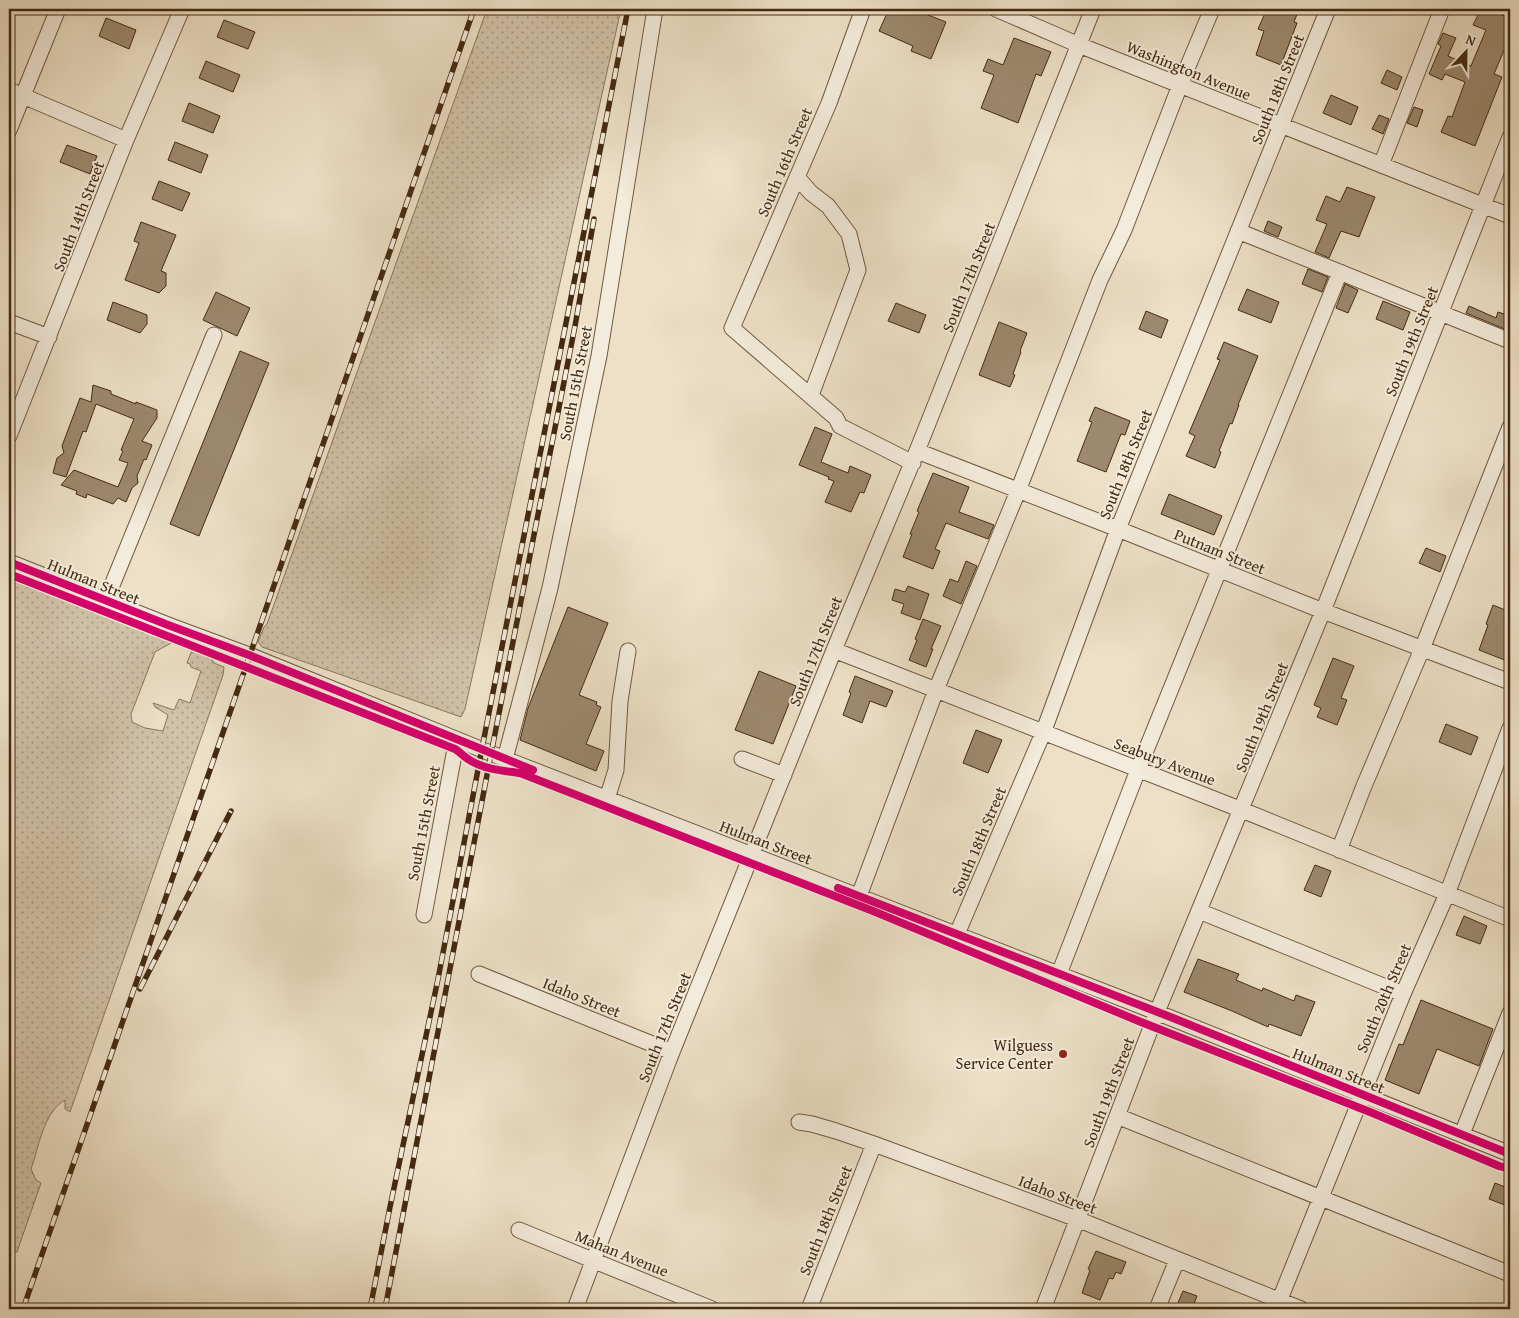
<svg xmlns="http://www.w3.org/2000/svg" width="1519" height="1318" font-family="'Gentium Book Plus',serif">
<style>
.grass{fill:url(#grass-dots);stroke:#8a765c}
.building{fill:#9c896f;stroke:#442a10}
.lines{fill:none;stroke-linecap:round;stroke-linejoin:round}
.minor-casing{stroke:#6e583e;stroke-width:17}
.minor{stroke:#f3ebdb;stroke-width:15}
.rail-casing{stroke:#442a10;stroke-width:5.5}
.rail{stroke:#f3ebdb;stroke-width:4;stroke-dasharray:11;stroke-linecap:butt}
.cycleway-casing{stroke:#f3ebdb;stroke-width:11}
.cycleway{stroke:#d6006c;stroke-width:8}
.poi-dot{fill:#8f2418;stroke:#f3ebdb;stroke-width:2}
.labels{text-anchor:middle;stroke-width:4;stroke-linejoin:round;paint-order:stroke}
.street-label{font-size:16px;fill:#442a10;stroke:#f3ebdb}
.poi-label{font-size:16px;fill:#442a10;stroke:#f3ebdb;text-anchor:end}
</style>
<defs>
<pattern id="grass-dots" width="8" height="8" patternUnits="userSpaceOnUse" patternTransform="scale(1.25)"><rect width="8" height="8" fill="#d0c1a8"/><path d="M2 2h.1M6 6h.1" fill="none" stroke="#aa9d87" stroke-width="1.8" stroke-linecap="round"/></pattern>
</defs>
<rect width="100%" height="100%" fill="#ede0c7"/>
<filter id="stains"><feTurbulence type="fractalNoise" baseFrequency=".004" numOctaves="4"/><feColorMatrix values="0 0 0 0 .2 0 0 0 0 .09 0 0 0 0 .02 0 0 0 .5 -.17"/></filter>
<radialGradient id="worn" r=".72"><stop offset=".6" stop-color="#630" stop-opacity="0"/><stop offset="1" stop-color="#630" stop-opacity=".3"/></radialGradient>
<!-- grass -->
<path class="grass" d="M487,9H621L465,709L461,717L262,647L258,642L264,627L267,624Z
M9,578L173,642L155,652L131,714L132,722L145,728L163,731L168,715L155,707L153,703L174,710L179,699L190,703L201,671L191,667L190,664L187,663L192,650L211,658L214,663L224,667L223,675L70,1112L65,1109V1100C43,1113 39,1147 31,1169L36,1180L41,1183L17,1252L9,1250Z"/>
<!-- building -->
<path class="building" d="M889,9H913L946,22L931,59L911,51L913,46L879,31Z
M1267,9H1299L1294,22L1297,23L1281,65L1256,55L1264,31L1258,29Z
M1481,9H1488L1510,18V36L1494,74L1502,77L1475,146L1441,132L1448,116L1452,117L1465,82L1445,74L1442,80L1429,74L1441,46L1438,44L1443,33L1456,38L1448,56L1471,66L1486,30L1473,25Z
M106,18L136,30L129,49L99,36Z
M224,20L255,32L248,49L217,37Z
M1014,38L1051,52L1041,76L1036,74L1018,123L981,108L994,75L983,71L988,59L1003,65Z
M206,61L240,75L233,92L199,78Z
M1387,70L1402,77L1397,90L1381,83Z
M1331,95L1358,107L1351,125L1323,113Z
M189,103L220,116L213,133L182,121Z
M1414,107L1423,110L1417,127L1407,123Z
M1379,115L1389,119L1383,134L1372,129Z
M175,142L208,155L201,173L168,160Z
M67,145L97,156L90,174L60,162Z
M159,181L190,193L182,211L152,199Z
M1347,187L1375,197L1359,237L1341,231L1329,258L1315,252L1327,224L1316,220L1326,196L1340,202Z
M1268,221L1282,227L1278,237L1264,231Z
M141,222L176,235L161,271L166,273V286L159,293L125,280L139,243L134,241Z
M1308,269L1328,277L1322,292L1302,284Z
M1345,284L1358,290L1348,313L1336,308Z
M1247,289L1279,302L1271,323L1238,310Z
M216,292L250,308L237,336L203,320Z
M1383,301L1410,312L1403,330L1376,319Z
M113,302L147,315V324L140,333L107,320Z
M896,303L926,315L919,333L888,321Z
M1469,306L1496,318L1498,312L1510,316V323L1507,330L1466,313Z
M1146,311L1168,320L1161,338L1139,329Z
M999,322L1027,333L1020,351L1021,352L1013,374L1015,375L1010,387L979,375Z
M1224,342L1258,356L1238,405H1239L1232,424L1230,423L1219,451L1221,452L1215,468L1186,456L1195,436L1189,433L1220,360L1217,359Z
M240,351L269,363L199,536L170,524Z
M93,385L111,391V394L136,404V402L157,410V418L142,441L152,445L146,460L144,459L137,476L138,483L132,488L126,502L118,498L113,504L87,494L86,498L76,494L77,491L61,485L74,470L118,487L128,463L119,460L123,451L121,450L134,419L96,404L86,432L83,431L66,477L53,473L57,458L64,453L62,446L80,398L91,402Z
M1095,407L1130,421L1125,435L1121,434L1106,472L1077,461L1092,422L1089,421Z
M815,427L832,434L821,462L848,473L850,466L871,475L864,493L860,492L851,512L825,502L834,481L828,479L829,477L799,465Z
M933,473L969,487L959,512L994,525L988,539L946,523L935,549L940,551L933,569L903,557L912,534H910L919,512L917,511Z
M1169,494L1222,516L1214,535L1161,514Z
M1426,548L1446,556L1440,572L1419,563Z
M966,561L977,566L961,604L943,596L950,579L958,582Z
M908,586L929,594L920,620L901,613L904,604L892,600L895,589L905,592Z
M1493,605L1510,612V654L1507,661L1479,650L1488,625L1486,624Z
M568,607L608,623L579,695L597,702L596,705L601,707L586,744L604,751L596,771L520,740L528,708Z
M923,619L941,626L931,649H933L926,667L909,660L917,640L915,639Z
M1333,658L1354,666L1341,698L1347,700L1337,725L1317,717L1321,708L1314,705Z
M759,671L796,686L773,744L735,730Z
M855,676L893,691L886,707L870,701L862,723L843,715L851,693L849,692Z
M1446,724L1478,737L1471,755L1439,742Z
M976,730L1002,740L988,773L963,763Z
M1315,865L1331,871L1321,897L1304,890Z
M1464,916L1487,926L1480,944L1456,935Z
M1198,959L1239,974L1236,980L1262,991L1263,988L1294,1001L1296,995L1315,1002L1301,1036L1269,1024L1268,1027L1232,1011L1184,992Z
M1421,1000L1493,1029L1479,1066L1437,1049L1419,1094L1385,1080L1399,1044L1403,1045Z
M1495,1183L1510,1189V1207L1489,1199Z
M1096,1251L1126,1262L1121,1274L1116,1272L1113,1279L1109,1278L1100,1300L1082,1293L1090,1270L1088,1269Z
M1183,1291L1197,1296L1192,1309H1188L1177,1305Z"/>
<g class="lines">
<!-- minor casing -->
<g class="minor-casing">
<path id="minor" d="M863,9L829,103L732,328L836,418L840,426L913,463
M996,9L1079,45L1510,216
M9,90L126,140
M9,130L58,9
M1381,165L1442,9
M797,177L811,193L828,206L849,234L858,270L811,395
M1238,231L1510,341
M9,322L49,337
M9,436L126,140L182,9
M917,451L1118,529L1323,611L1510,682
M9,562L168,625L249,655L505,759L1146,1008L1510,1154
M106,600L214,335
M834,650L1242,810L1510,919
M505,759L550,588L599,356L655,9
M742,759L784,775
M607,799L616,770L620,701L628,651
M1339,850L1364,786L1422,649L1510,427
M859,896L936,690L1018,491L1100,280L1124,230L1180,85L1212,9
M1199,911L1403,994
M424,915L455,749L454,739
M957,934L1043,733L1118,529L1328,9
M479,974L672,1052
M1059,974L1138,770L1340,272
M1117,1116L1510,1274
M799,1122L812,1124L836,1131L874,1144L1077,1219L1301,1309
M1462,1134L1510,1013
M519,1230L712,1309
M575,1309L670,1057L834,650L917,451L1093,9
M809,1309L874,1144
M1043,1309L1157,1012L1323,611L1510,137
M1157,1309L1177,1260
M1276,1309L1403,994L1447,894L1510,728"/>
</g>
<!-- minor -->
<use href="#minor" class="minor"/>
<!-- rail casing -->
<g class="rail-casing">
<path id="rail" d="M140,989L231,811
M23,1309L474,9
M370,1309L390,1207L438,979L485,733L628,9
M385,1309L491,754L575,326L594,219"/>
</g>
<!-- rail -->
<use href="#rail" class="rail"/>
<!-- cycleway casing -->
<g class="cycleway-casing">
<path id="cycleway" d="M9,562L168,625L249,655L533,770
M9,574L455,749C460,752 463,756 468,759C482,769 503,771 520,773L873,911L1141,1022L1370,1112L1499,1166L1510,1169
M838,888L1173,1018L1510,1154"/>
</g>
<!-- cycleway -->
<use href="#cycleway" class="cycleway"/>
</g>
<!-- markers -->
<circle class="poi-dot" cx="1063" cy="1054" r="5"/>
<g class="labels">
<!-- street labels -->
<g class="street-label">
<text transform="translate(1189 70) rotate(22)" y="6">Washington Avenue</text>
<text transform="translate(1277 89) rotate(-68)" y="6">South 18th Street</text>
<text transform="translate(784 162) rotate(-67)" y="6">South 16th Street</text>
<text transform="translate(78 216) rotate(-69)" y="6">South 14th Street</text>
<text transform="translate(968 277) rotate(-68)" y="6">South 17th Street</text>
<text transform="translate(1411 341) rotate(-68)" y="6">South 19th Street</text>
<text transform="translate(575 383) rotate(-79)" y="6">South 15th Street</text>
<text transform="translate(1125 464) rotate(-68)" y="6">South 18th Street</text>
<text transform="translate(1220 551) rotate(22)" y="6">Putnam Street</text>
<text transform="translate(94 581) rotate(22)" y="6">Hulman Street</text>
<text transform="translate(815 651) rotate(-68)" y="6">South 17th Street</text>
<text transform="translate(1261 717) rotate(-68)" y="6">South 19th Street</text>
<text transform="translate(1165 761) rotate(21)" y="6">Seabury Avenue</text>
<text transform="translate(423 823) rotate(-79)" y="6">South 15th Street</text>
<text transform="translate(978 841) rotate(-67)" y="6">South 18th Street</text>
<text transform="translate(766 842) rotate(21)" y="6">Hulman Street</text>
<text transform="translate(582 997) rotate(22)" y="6">Idaho Street</text>
<text transform="translate(1383 998) rotate(-67)" y="6">South 20th Street</text>
<text transform="translate(664 1027) rotate(-68)" y="6">South 17th Street</text>
<text transform="translate(1339 1070) rotate(22)" y="6">Hulman Street</text>
<text transform="translate(1108 1092) rotate(-69)" y="6">South 19th Street</text>
<text transform="translate(1058 1194) rotate(21)" y="6">Idaho Street</text>
<text transform="translate(825 1220) rotate(-68)" y="6">South 18th Street</text>
<text transform="translate(622 1253) rotate(22)" y="6">Mahan Avenue</text>
</g>
<!-- poi labels -->
<g class="poi-label">
<text x="1053" y="1051">Wilguess<tspan x="1053" dy="18">Service Center</tspan></text>
</g>
</g>
<!-- margin -->
<rect width="1519" height="1318" fill="none" stroke="#ede0c7" stroke-width="30"/>
<rect x="10" y="10" width="1499" height="1298" fill="none" stroke="#442a10" stroke-width="2.5"/>
<rect x="15" y="15" width="1489" height="1288" fill="none" stroke="#442a10"/>
<!-- north arrow -->
<g transform="translate(1466 52) rotate(22)" stroke="#f3ebdb" stroke-width="4" paint-order="stroke">
<path d="M0-4L9 19L0 12L-9 19Z" fill="#442a10"/>
<text y="-8" font-size="14" font-weight="bold" text-anchor="middle" fill="#442a10">N</text>
</g>
<rect width="100%" height="100%" filter="url(#stains)"/>
<rect width="100%" height="100%" fill="url(#worn)"/>
</svg>
